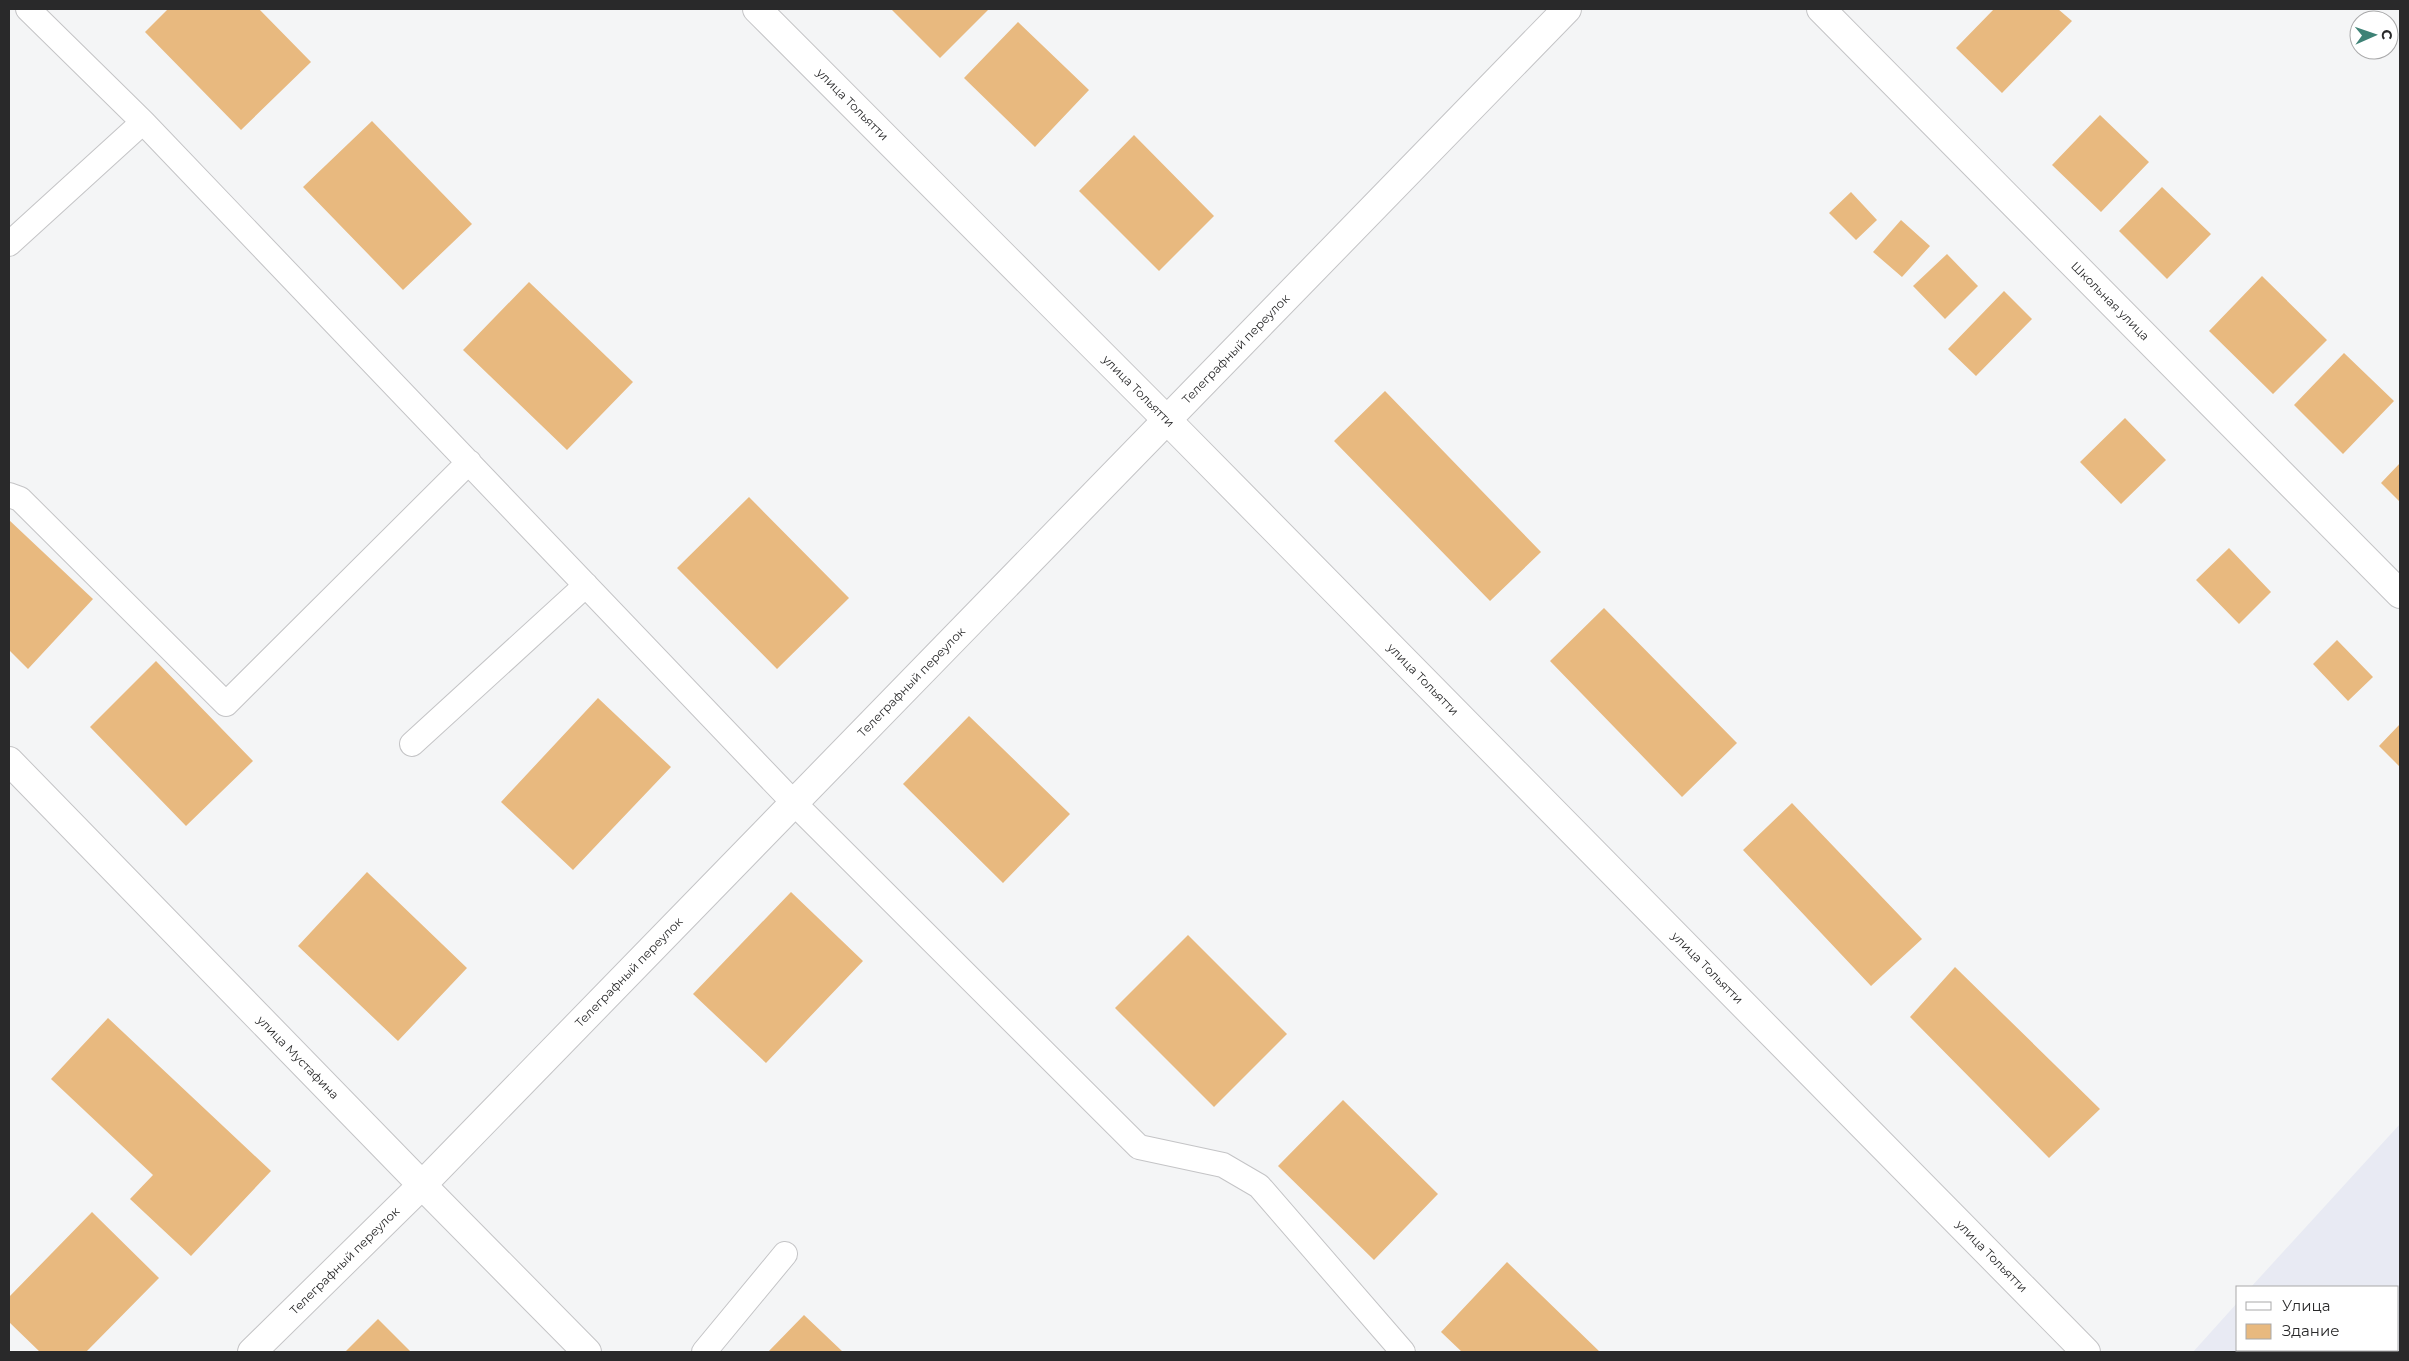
<svg xmlns="http://www.w3.org/2000/svg" width="2409" height="1361" font-family="Montserrat,sans-serif">
<style>
.built{fill:#e8eaf3}
.building{fill:#e8b97f}
.lines{fill:none;stroke-linecap:round;stroke-linejoin:round}
.service-casing{stroke:#c4c4c6;stroke-width:26}
.minor-casing{stroke:#c4c4c6;stroke-width:30}
.tertiary-casing{stroke:#c4c4c6;stroke-width:30}
.service{stroke:#fff;stroke-width:24}
.minor{stroke:#fff;stroke-width:28}
.tertiary{stroke:#fff;stroke-width:28}
.labels{text-anchor:middle;stroke-width:5;stroke-linejoin:round;paint-order:stroke}
.street-label{font-size:12px;fill:#29292a;stroke:#fff}
</style>
<rect width="100%" height="100%" fill="#f4f5f6"/>
<!-- built -->
<path class="built" d="M2400,1124V1352H2193L2238,1302V1350H2398V1287H2251Z"/>
<!-- building -->
<path class="building" d="M168,9H259L311,62L241,130L145,32Z
M891,9H989L940,58Z
M1994,9H2058L2072,21L2002,93L1956,48Z
M1018,22L1089,90L1035,147L964,78Z
M2100,115L2149,162L2101,212L2052,165Z
M372,121L472,224L403,290L303,187Z
M1134,135L1214,216L1159,271L1079,191Z
M2162,187L2211,234L2167,279L2119,231Z
M1851,192L1877,220L1856,240L1829,213Z
M1901,220L1930,246L1902,277L1873,252Z
M1947,254L1978,286L1945,319L1913,286Z
M2262,276L2327,340L2273,394L2209,331Z
M529,282L633,382L567,450L463,350Z
M2004,291L2032,319L1976,376L1948,349Z
M2344,353L2394,401L2343,454L2294,405Z
M1385,391L1541,552L1490,601L1334,441Z
M2125,418L2166,460L2121,504L2080,462Z
M2400,463V502L2381,483Z
M749,497L849,598L777,669L677,568Z
M9,520L93,599L28,669L9,650Z
M2229,548L2271,592L2239,624L2196,580Z
M1604,608L1737,743L1682,797L1550,661Z
M2337,640L2373,677L2348,701L2313,664Z
M156,661L253,761L186,826L90,727Z
M598,698L671,767L573,870L501,802Z
M969,716L1070,814L1003,883L903,784Z
M2400,724V767L2379,746Z
M1792,803L1922,939L1871,986L1743,850Z
M367,872L467,968L398,1041L298,946Z
M791,892L863,961L766,1063L693,994Z
M1188,935L1287,1034L1214,1107L1115,1008Z
M1955,967L2100,1109L2049,1158L1910,1017Z
M108,1018L271,1171L191,1256L130,1199L153,1175L51,1079Z
M1343,1100L1438,1194L1374,1260L1278,1166Z
M92,1212L159,1278L86,1352H40L9,1322V1297Z
M1507,1262L1600,1352H1462L1441,1332Z
M804,1315L843,1352H768Z
M378,1319L411,1352H345Z"/>
<g class="lines">
<!-- service casing -->
<g class="service-casing">
<path id="service" d="M28,9L143,122L794,803L1139,1147L1223,1165L1259,1186L1403,1352
M9,244L143,122
M9,495L20,499L226,704L469,462
M412,744L586,585
M704,1352L785,1254"/>
</g>
<!-- minor casing -->
<g class="minor-casing">
<g id="minor">
<path id="s1" d="M1821,9L2400,594"/>
<path id="s2" d="M9,761L422,1185L587,1352"/>
<path id="s3" d="M252,1352L422,1185L1567,9"/>
</g>
</g>
<!-- tertiary casing -->
<g class="tertiary-casing">
<g id="tertiary">
<path id="s4" d="M757,9L1167,420L2086,1352"/>
</g>
</g>
<!-- service -->
<use href="#service" class="service"/>
<!-- minor -->
<use href="#minor" class="minor"/>
<!-- tertiary -->
<use href="#tertiary" class="tertiary"/>
</g>
<g class="labels">
<!-- street labels -->
<g class="street-label">
<text dy="4" stroke="none"><textPath href="#s4" startOffset="135">улица Тольятти</textPath></text>
<text dy="4" stroke="none"><textPath href="#s1" startOffset="411">Школьная улица</textPath></text>
<text dy="4" stroke="none"><textPath href="#s3" startOffset="1405">Телеграфный переулок</textPath></text>
<text dy="4" stroke="none"><textPath href="#s4" startOffset="540">улица Тольятти</textPath></text>
<text dy="4" stroke="none"><textPath href="#s4" startOffset="945">улица Тольятти</textPath></text>
<text dy="4" stroke="none"><textPath href="#s3" startOffset="940">Телеграфный переулок</textPath></text>
<text dy="4" stroke="none"><textPath href="#s4" startOffset="1350">улица Тольятти</textPath></text>
<text dy="4" stroke="none"><textPath href="#s3" startOffset="535">Телеграфный переулок</textPath></text>
<text dy="4" stroke="none"><textPath href="#s2" startOffset="414">улица Мустафина</textPath></text>
<text dy="4" stroke="none"><textPath href="#s4" startOffset="1755">улица Тольятти</textPath></text>
<text dy="4" stroke="none"><textPath href="#s3" startOffset="130">Телеграфный переулок</textPath></text>
</g>
</g>
<!-- border -->
<rect width="2409" height="1361" fill="none" stroke="#29292a" stroke-width="20"/>
<!-- legend -->
<rect x="2236" y="1286" width="162" height="65" fill="#ffffff" stroke="#a9a9aa"/>
<rect x="2246" y="1302" width="25" height="8" fill="#ffffff" stroke="#a9a9aa"/>
<text x="2282" y="1311" font-size="15" fill="#29292a">Улица</text>
<rect x="2246" y="1324" width="25" height="15" fill="#e8b97f" stroke="#a9a9aa"/>
<text x="2282" y="1336" font-size="15" fill="#29292a">Здание</text>
<!-- north arrow -->
<g transform="translate(2374 35) rotate(88)"><circle r="24" fill="#ffffff" stroke="#a9a9aa"/>
<path d="M0-4L9 19L0 12L-9 19Z" fill="#3e8276"/>
<text y="-8" font-size="14" font-weight="bold" text-anchor="middle" fill="#29292a">С</text>
</g>
</svg>
